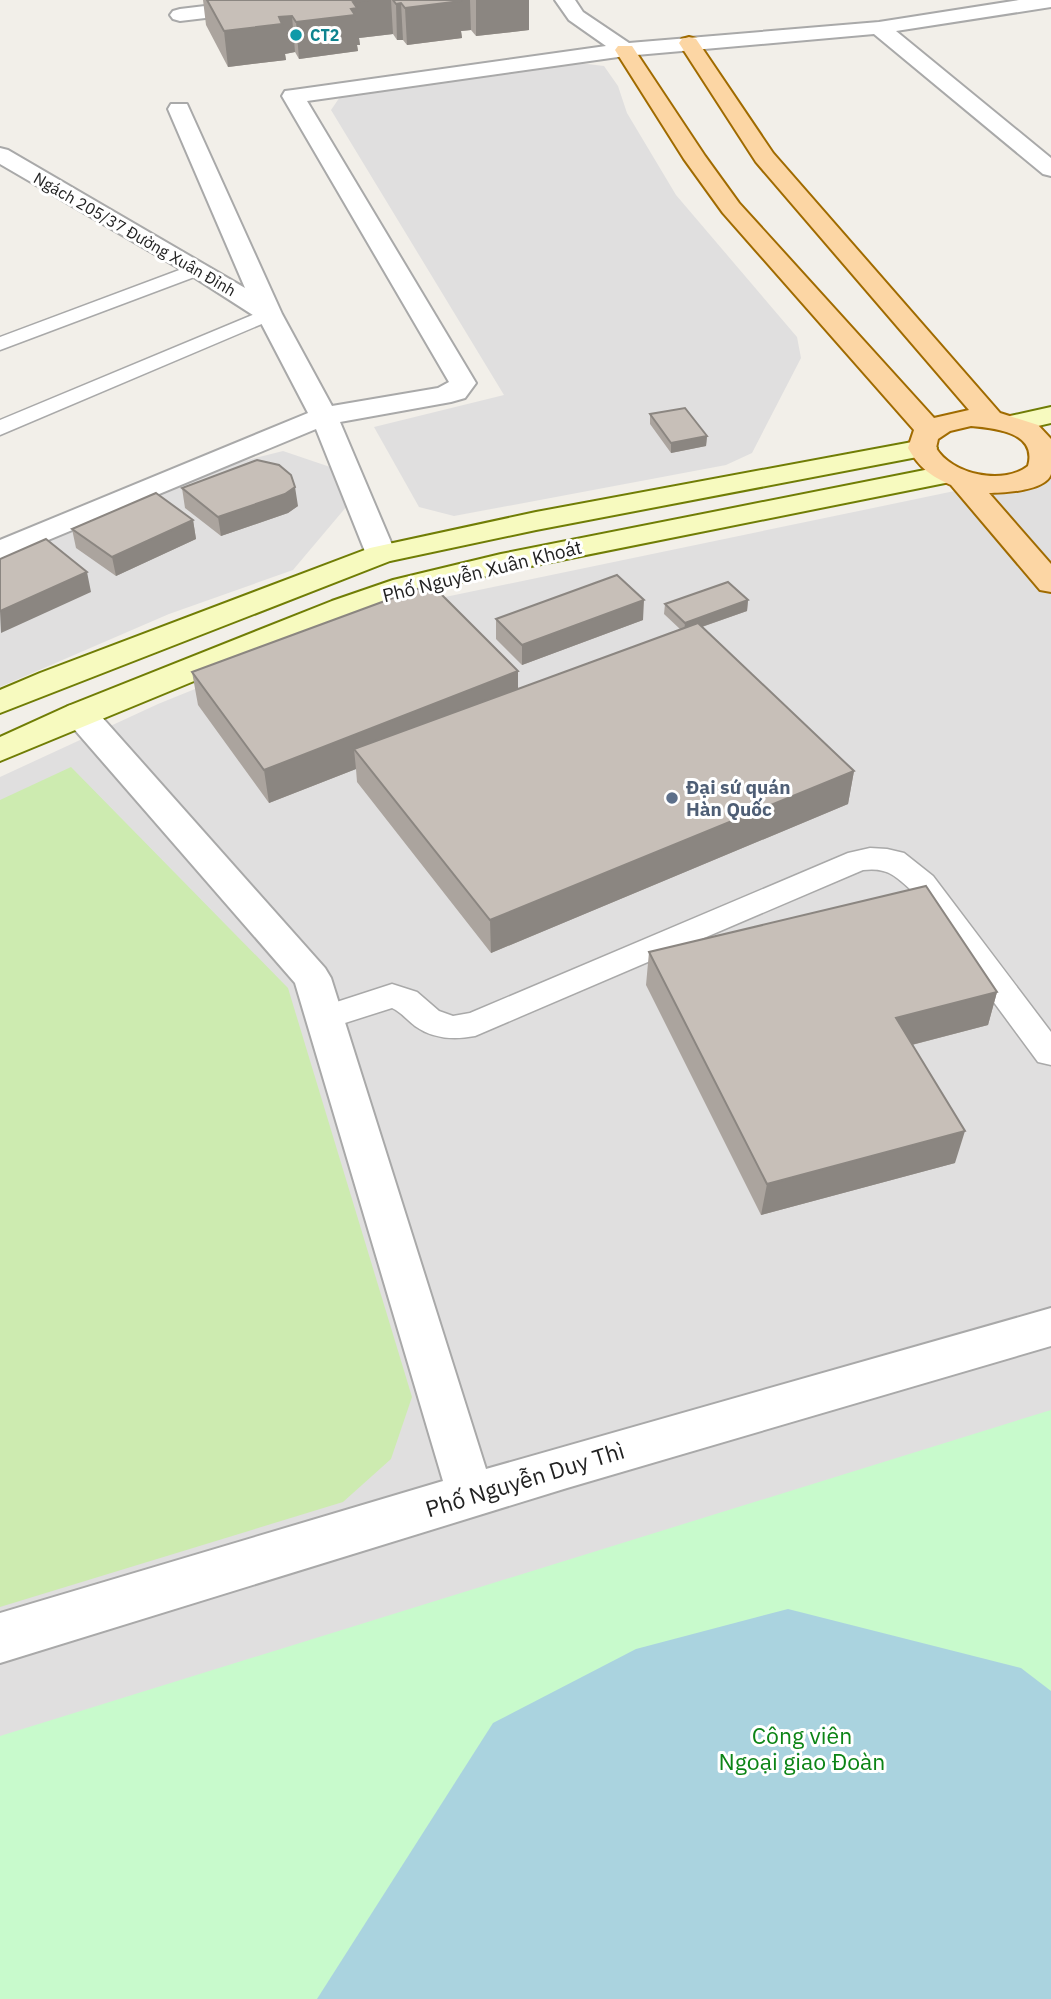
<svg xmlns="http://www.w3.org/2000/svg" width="1051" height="1999" font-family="'IBM Plex Sans',sans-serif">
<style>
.residential{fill:#e0dfdf}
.grass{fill:#cdebb0}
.park{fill:#c8facc}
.water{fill:#aad3df}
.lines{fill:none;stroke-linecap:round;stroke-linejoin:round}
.lane-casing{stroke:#a9a9a9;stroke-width:3}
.street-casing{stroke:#a9a9a9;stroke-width:4}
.secondary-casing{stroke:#707d05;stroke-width:4}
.primary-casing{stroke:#a06b00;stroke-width:4}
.lane{fill:#fff;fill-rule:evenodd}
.street{fill:#fff;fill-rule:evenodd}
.secondary{fill:#f7fabf;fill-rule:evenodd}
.primary{fill:#fcd6a4;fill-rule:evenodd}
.wall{fill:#aba49e}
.shaded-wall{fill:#8b8681}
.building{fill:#c7bfb8;stroke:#8b8681;stroke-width:2}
.culture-dot{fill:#0f9aa8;stroke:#fff;stroke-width:2.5}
.service-dot{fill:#5c6f8a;stroke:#fff;stroke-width:2.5}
.labels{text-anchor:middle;stroke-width:6;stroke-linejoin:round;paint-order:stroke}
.far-culture-label{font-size:16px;font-weight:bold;fill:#0d838f;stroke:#fff;text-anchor:start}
.far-street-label{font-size:16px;fill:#222;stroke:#fff}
.street-label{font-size:19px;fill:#222;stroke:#fff}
.service-label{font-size:19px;font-weight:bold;fill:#4e5e75;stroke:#fff;text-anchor:start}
.near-street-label{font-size:23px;fill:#222;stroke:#fff}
.near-park-label{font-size:23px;fill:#0c8416;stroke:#fff}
</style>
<rect width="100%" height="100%" fill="#f2efe9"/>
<!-- residential -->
<path class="residential" d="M556,60L604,66L618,86L627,113L676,195L797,337L801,358L752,453L726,465L454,516L419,507L374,427L504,395L331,110L342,94Z
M283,451L342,471L347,506L293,570L169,614L0,687V556L215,468Z
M1051,471V1999H0V777L158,704L397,607Z"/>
<!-- grass -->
<path class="grass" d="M71,767L288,988L412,1397L391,1459L343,1502L0,1607V800Z"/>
<!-- park -->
<path class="park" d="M1051,1410V1999H0V1736Z"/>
<!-- water -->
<path class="water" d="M788,1609L1021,1668L1051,1691V1999H317L493,1723L636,1649Z"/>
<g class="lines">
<!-- lane casing -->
<g class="lane-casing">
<path id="lane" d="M198,263L205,265L208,269L205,273L0,350V337Z
M269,308L276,310L280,314L276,318L0,435V420Z
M870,848L887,849L904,853L933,876L1051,1032V1065L1038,1062L911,890C895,875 886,867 863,870L475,1036C454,1040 433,1039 415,1026C407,1020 401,1012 392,1008L323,1030L312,1026L307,1018L312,1010L392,984L417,992L439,1011L453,1016L470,1013L848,853Z"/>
</g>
<!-- street casing -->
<g class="street-casing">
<path id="street" d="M255,0H315L312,4L305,6L180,21L173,19L170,15L173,11L180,9Z
M555,0H575L583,12L629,43L879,22L1019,0H1051V7L896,31L1051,158V176L1043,174L874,34L625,56L307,101L476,383L465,398L451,402L340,422L396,554L392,560L381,563L370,560L366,554L316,429L0,560V540L308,413L259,319L189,274L0,164V148L8,150L245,288L168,109L171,104H187L282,314L332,406L438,388L449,382L282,96L285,91L293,90L606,46L569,20Z
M80,703L92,706L325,968L331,978L486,1469L1051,1308V1346L567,1488L0,1663V1613L443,1481L295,983L68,722L63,714L68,706Z"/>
</g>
<!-- secondary casing -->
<g class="secondary-casing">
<path id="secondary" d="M1051,407V423L1011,432L1001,430L997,424L1001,418Z
M923,440L933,442L937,448L933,454L536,530L390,561L0,713V690L40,673L370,548L536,512Z
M945,466L955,469L959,475L955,481L501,572L415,594L354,615L0,761V737L68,706L332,601L393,580L501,554Z"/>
</g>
<!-- primary casing -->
<g class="primary-casing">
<path id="primary" d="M689,37L696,39L773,153L1000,413L1038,425L1051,439C1051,449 1051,464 1051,474C1046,491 1003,493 989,493L1051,564V592L1040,590L951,485C930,476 919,467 908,448L914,430L723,213L684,159L615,50L618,46H632L705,156L739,203L934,418L969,410L756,162L679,43L682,39ZM971,426C994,428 1038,432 1028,466C1003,486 951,474 936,448L938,439L950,431Z"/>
</g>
<!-- lane -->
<use href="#lane" class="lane"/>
<!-- street -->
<use href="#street" class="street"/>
<!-- secondary -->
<use href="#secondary" class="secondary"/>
<!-- primary -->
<use href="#primary" class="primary"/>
</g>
<!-- wall -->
<path class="wall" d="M203,0H529V30L476,36L471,30L461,31L462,38L407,45L403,40H397L393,34L359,38L360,45H357L358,51L299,59L295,52L285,54L286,60L228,67L206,25Z
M650,414L707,436L706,446L671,453L650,424Z
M182,488L298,506L288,513L221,536L185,508Z
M193,520L196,539L116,576L76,548L72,529Z
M748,600L747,611L702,627L854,771L848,804L491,953L357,782L356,769L269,803L198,705L192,672L518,671V689L681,630L664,614L665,604Z
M496,619L643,620L522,665L496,639Z
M649,952L997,992L988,1025L912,1045L955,1163L761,1215L646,985Z"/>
<!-- shaded-wall -->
<path class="shaded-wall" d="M369,0H391L393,34L359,38L360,45H357L358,51L299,59L296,22L353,2Z
M456,0H470L471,30L461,31L462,38L407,45L405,8Z
M476,0H529V30L476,36Z
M401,3L403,40H397L396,4Z
M292,16L295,52L285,54L286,60L228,67L224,31L279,17Z
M707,436L706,446L671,453V443Z
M295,487L298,506L288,513L221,536L218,517Z
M193,520L196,539L116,576L112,557Z
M87,572L91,592L1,633L0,611Z
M644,600L643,620L522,665V645Z
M748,600L747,611L684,633L685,623Z
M518,671V704L354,749L356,769L269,803L264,770Z
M854,771L848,804L491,953L490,920Z
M997,992L988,1025L888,1051L896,1018Z
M965,1131L955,1163L761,1215L767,1184Z"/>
<!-- building -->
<path class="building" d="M207,0H369L353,2L357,8L351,9L355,15L296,22L292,16L279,17L282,24L224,31Z
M393,0H460L461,1L405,8L401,3L396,4Z
M685,408L707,436L671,443L650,414Z
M257,460L279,465L291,475L295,487L285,494L218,517L182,488Z
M156,493L193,520L112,557L72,529Z
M46,539L87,572L0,611V559Z
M617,575L644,600L522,645L496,619Z
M728,582L748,600L685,623L665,604Z
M431,584L518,671L264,770L192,672Z
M698,623L854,771L490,920L354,749Z
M926,886L997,992L896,1018L965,1131L767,1184L649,952Z"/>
<!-- markers -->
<circle class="culture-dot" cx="296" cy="35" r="7"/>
<circle class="service-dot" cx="672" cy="798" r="7"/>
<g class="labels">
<!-- far-culture labels -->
<g class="far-culture-label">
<text x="310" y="41">CT2</text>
</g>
<!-- far-street labels -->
<g class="far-street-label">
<text transform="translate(135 234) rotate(30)" y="6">Ngách 205/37 Đường Xuân Đỉnh</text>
</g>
<!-- street labels -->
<g class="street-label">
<text transform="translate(482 571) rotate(-14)" y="7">Phố Nguyễn Xuân Khoát</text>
</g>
<!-- service labels -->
<g class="service-label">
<text x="686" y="794">Đại sứ quán<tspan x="686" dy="22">Hàn Quốc</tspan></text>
</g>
<!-- near-street labels -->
<g class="near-street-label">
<text transform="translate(525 1480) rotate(-17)" y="8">Phố Nguyễn Duy Thì</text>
</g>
<!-- near-park labels -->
<g class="near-park-label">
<text x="802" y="1744">Công viên<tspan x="802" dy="26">Ngoại giao Đoàn</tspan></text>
</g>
</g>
</svg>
